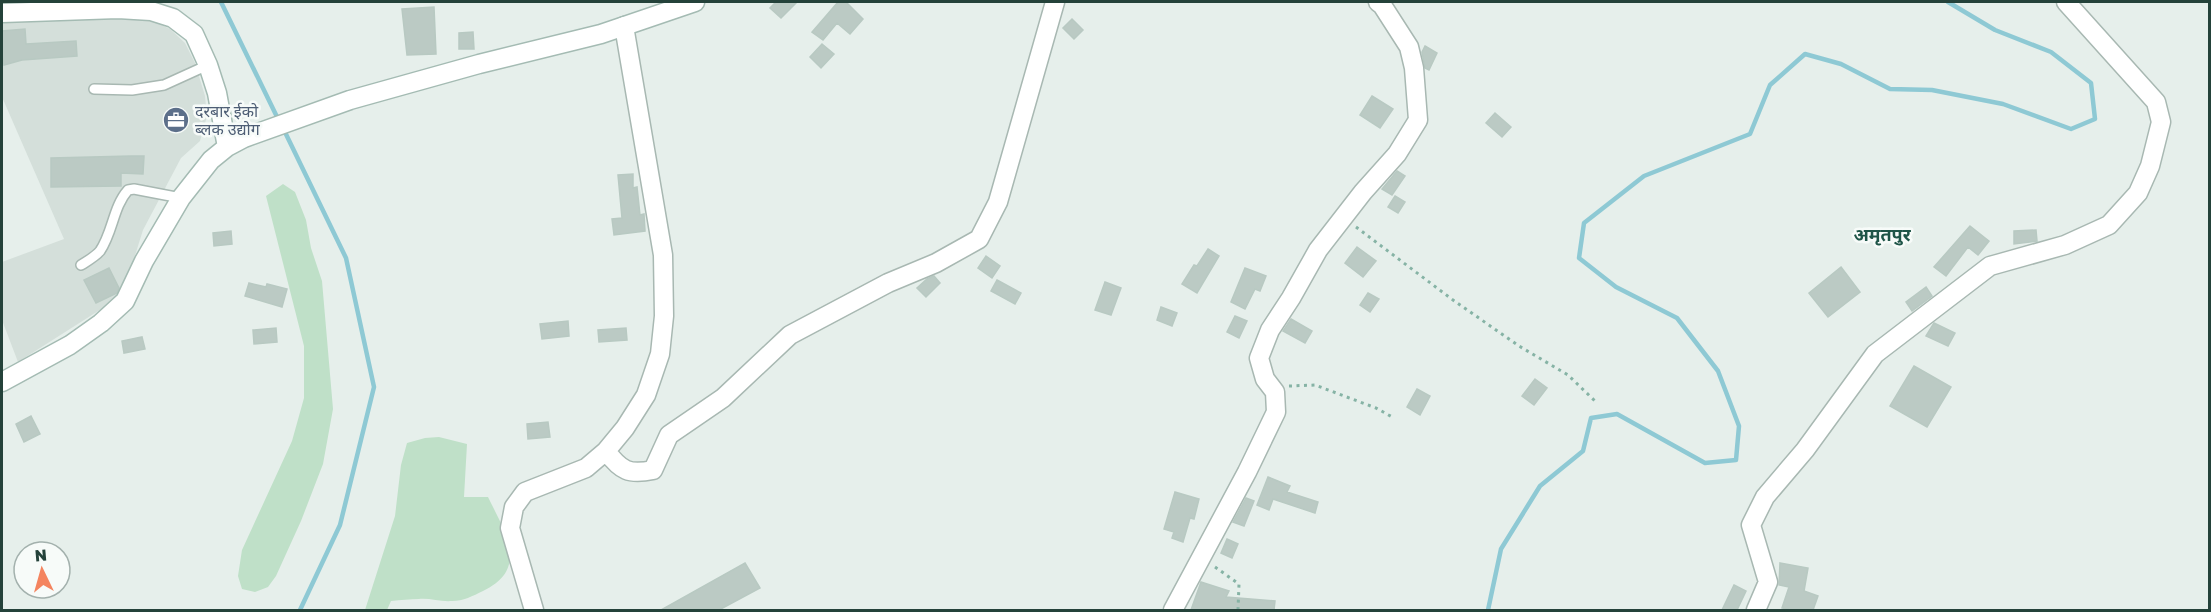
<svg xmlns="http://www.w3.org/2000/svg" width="2211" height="612" font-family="'Golos Text','Noto Sans Devanagari',sans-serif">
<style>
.built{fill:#d4dfda}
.green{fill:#bfe0c8}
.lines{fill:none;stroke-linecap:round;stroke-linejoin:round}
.stream{stroke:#8ec9d4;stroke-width:4.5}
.building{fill:#bbcac4;stroke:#b8c9c2;stroke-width:1.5}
.lane-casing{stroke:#a8b8b2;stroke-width:12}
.street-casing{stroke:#a8b8b2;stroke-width:21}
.secondary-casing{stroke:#a4bbb3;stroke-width:21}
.path{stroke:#86b3a5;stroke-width:3;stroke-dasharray:3 4.5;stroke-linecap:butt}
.lane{stroke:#fff;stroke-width:9}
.street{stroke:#fff;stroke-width:18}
.secondary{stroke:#fff;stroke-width:18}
.labels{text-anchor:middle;stroke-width:5;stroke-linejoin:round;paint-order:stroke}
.service-label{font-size:16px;fill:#4e5e75;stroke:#f7fbf9;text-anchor:start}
.neighbourhood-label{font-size:18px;font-weight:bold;fill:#1f5548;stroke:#f7fbf9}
</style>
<rect width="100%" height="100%" fill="#e6efeb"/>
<!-- built -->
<path class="built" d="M116,18L149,19L170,29L185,43L195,63L205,96L207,116L200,141L181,158L143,230L133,262L117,299L18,362L2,320V262L64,239L2,97V23Z"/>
<!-- green -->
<path class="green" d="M283,184L295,192L306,220L311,248L322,281L333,409L323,464L301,521L276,576L268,587L255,592L242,589L238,576L242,550L292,441L304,398V346L266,196Z
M439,437L467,444L464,497H488C505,532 530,569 483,591C473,596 463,601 452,601C441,602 430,598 419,599C410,599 401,600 391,601L387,610H365L395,516L401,465L407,443L425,438Z"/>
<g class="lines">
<!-- stream -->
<path class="stream" d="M221,2L279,121
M283,128L346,258L374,387L340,525L300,610
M1488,610L1501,549L1540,486L1583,451L1591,418L1617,414L1705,463L1736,460L1739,426L1718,371L1677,318L1616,287L1579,258L1584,223L1644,176L1750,134L1770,85L1805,54L1841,64L1890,89L1932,90L2003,104L2071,129L2095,119L2091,83L2051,52L1995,30L1948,2"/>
</g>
<!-- building -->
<path class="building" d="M776,2H797L781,18L770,8Z
M838,2H846L863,19L850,34L837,23L823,40L812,32Z
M434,7L436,54L407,55L402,9Z
M1072,19L1083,30L1074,39L1063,28Z
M25,29L26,44L76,41L77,56L22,60L4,65L2,55V31Z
M473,32L474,49H459V33Z
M822,44L834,54L821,68L810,57Z
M1425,46L1437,53L1429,70L1425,68L1422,52Z
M1372,96L1393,109L1380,128L1360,115Z
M1495,113L1511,127L1502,137L1486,123Z
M131,156H144L143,174L121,173V186L51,187V158Z
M1397,171L1405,176L1392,195L1382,189Z
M633,174V188L637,187L640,215L644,214L645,231L614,235L612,219L622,218L618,175Z
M1395,196L1405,202L1398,213L1388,207Z
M1970,226L1989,241L1978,255L1968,247L1946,276L1934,267Z
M2036,230L2037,241L2014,244V231Z
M231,231L232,244L214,246L213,233Z
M1357,247L1376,261L1363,277L1345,263Z
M1208,249L1219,256L1197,293L1182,284L1194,265L1197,266Z
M986,256L1000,266L992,278L978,268Z
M1841,267L1860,292L1828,317L1809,293Z
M109,268L119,288L117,293L96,303L84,280Z
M1245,268L1266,276L1260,291L1255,289L1245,309L1231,302Z
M934,276L940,283L926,297L917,288L927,279Z
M997,280L1021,293L1015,304L991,291Z
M1105,282L1121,288L1111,315L1095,310Z
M249,283L266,287L267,284L287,289L282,307L245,296Z
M1926,287L1932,296L1912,311L1906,302Z
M1368,293L1379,299L1370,312L1360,305Z
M1161,307L1177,313L1172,326L1157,320Z
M1235,316L1247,321L1239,338L1227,332Z
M1291,319L1312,331L1305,343L1283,331Z
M568,321L569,336L542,339L540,324Z
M1934,323L1955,333L1948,346L1926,336Z
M276,328L277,342L254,344L253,330Z
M626,328L627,340L599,342L598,330Z
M142,337L145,349L124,353L122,341Z
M1914,366L1951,387L1927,427L1890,406Z
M1535,379L1547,388L1534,405L1522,396Z
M1417,389L1430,396L1420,415L1407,407Z
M31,416L40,434L24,442L16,424Z
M548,422L550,437L528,439L527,424Z
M1268,477L1290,486L1287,492L1318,502L1315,513L1273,499L1269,510L1257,505Z
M1175,492L1199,499L1194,519L1190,518L1183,542L1172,538L1174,532L1164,529Z
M1246,498L1254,501L1244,526L1233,522Z
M1227,539L1238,544L1232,558L1221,553Z
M745,563L760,588L719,610H661Z
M1780,563L1808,568L1804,591L1818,596L1813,610H1791L1782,608L1789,587L1779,585Z
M1201,582L1229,591L1226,597L1275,601L1274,610H1191Z
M1734,585L1746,591L1737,610H1722Z"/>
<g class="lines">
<!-- lane casing -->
<g class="lane-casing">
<path id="lane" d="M94,89L132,90L164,85L208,65
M81,265C87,261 95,257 100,251C113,232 113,207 128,190L134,189L181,198"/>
</g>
<!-- street casing -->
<g class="street-casing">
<path id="street" d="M606,451C621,471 629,475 653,470L669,435L723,398L790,335L888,283L936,263L979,239L998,202L1055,2
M534,610L510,528L514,507L525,492L586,468L606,451L625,428L646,395L660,354L664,316L663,255L624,26
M1173,610L1247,472L1276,412L1275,392L1265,379L1259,358L1270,330L1291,298L1318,250L1363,192L1397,154L1418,120L1414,68L1409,47L1382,5L1378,2
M1756,610L1768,582L1751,525L1765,497L1805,450L1875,354L1990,266L2065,245L2109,225L2138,193L2150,166L2161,122L2156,102L2066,2"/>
</g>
<!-- secondary casing -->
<g class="secondary-casing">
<path id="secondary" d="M2,13L118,9L151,11L173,18L194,34L208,65L217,93L227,147
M2,382L70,345L101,323L125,301L144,261L181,198L211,160L227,147L244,138L350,100L479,64L601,34L695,2"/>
</g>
<!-- path -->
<path class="path" d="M1356,227L1453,300L1519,346L1568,375L1595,401
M1289,386L1315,385L1376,408L1394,418
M1215,567L1239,584L1238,610"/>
<!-- lane -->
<use href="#lane" class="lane"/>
<!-- street -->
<use href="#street" class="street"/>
<!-- secondary -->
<use href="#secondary" class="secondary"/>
</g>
<!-- icons -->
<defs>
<g id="office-disc" transform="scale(1.35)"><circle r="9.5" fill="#5c6f8a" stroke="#f7fbf9"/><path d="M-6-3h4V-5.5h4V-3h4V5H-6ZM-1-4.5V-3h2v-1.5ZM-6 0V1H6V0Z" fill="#fff"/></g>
</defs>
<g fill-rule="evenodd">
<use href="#office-disc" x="176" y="120"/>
</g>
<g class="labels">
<!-- service labels -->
<g class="service-label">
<text x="195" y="117">दरबार ईको<tspan x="195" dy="18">ब्लक उद्योग</tspan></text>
</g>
<!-- neighbourhood labels -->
<g class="neighbourhood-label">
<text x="1882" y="241">अमृतपुर</text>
</g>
</g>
<!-- border -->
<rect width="2211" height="612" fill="none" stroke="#24423a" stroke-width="6"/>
<!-- north arrow -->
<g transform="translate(42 570) rotate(355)"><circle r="28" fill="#f7fbf9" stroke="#a3b1ad" stroke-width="1.5"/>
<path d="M0-4.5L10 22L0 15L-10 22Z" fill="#f4845f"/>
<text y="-9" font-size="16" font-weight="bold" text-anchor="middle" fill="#24423a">N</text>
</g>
</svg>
